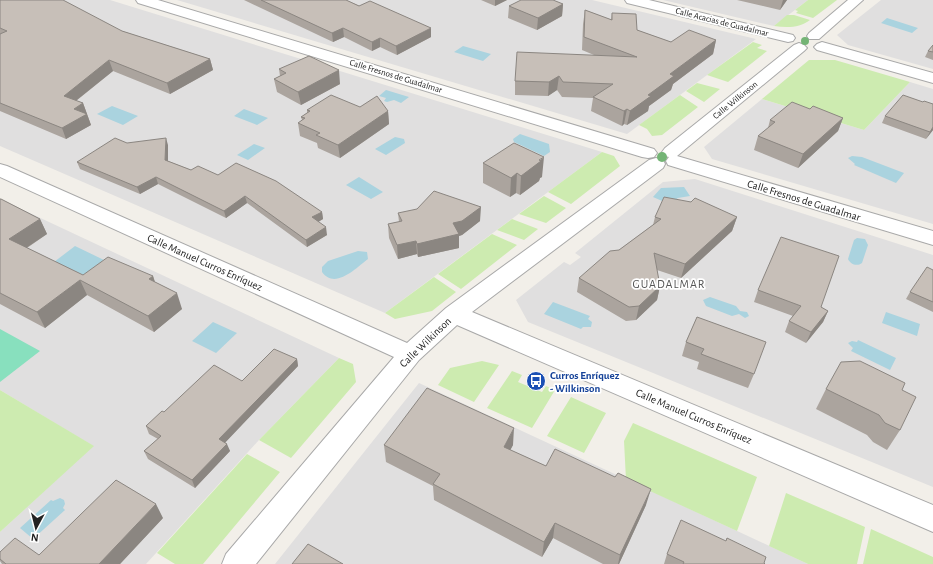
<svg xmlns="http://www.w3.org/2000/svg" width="933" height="564" font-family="'Alegreya Sans',sans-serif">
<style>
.residential{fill:#e0dfdf}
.grass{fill:#cdebb0}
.pitch{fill:#88e0be}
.water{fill:#aad3df}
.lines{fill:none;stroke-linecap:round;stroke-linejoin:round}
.minor-casing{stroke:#a9a9a9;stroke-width:2}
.minor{fill:#fff;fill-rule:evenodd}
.tree{fill:#74b475}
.wall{fill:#aba49e}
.shaded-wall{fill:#8b8681}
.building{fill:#c7bfb8;stroke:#8b8681}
.labels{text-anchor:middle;stroke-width:3.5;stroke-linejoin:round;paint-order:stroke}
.far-street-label{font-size:9px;fill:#222;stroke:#fff}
.street-label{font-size:11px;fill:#222;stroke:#fff}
.transit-label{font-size:11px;font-weight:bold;fill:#164399;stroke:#fff;text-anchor:start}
.neighbourhood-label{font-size:12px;letter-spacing:1px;fill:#555;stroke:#fff}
</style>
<rect width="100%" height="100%" fill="#f2efe9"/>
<!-- residential -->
<path class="residential" d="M38,0H110L602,152L385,313L0,146V13Z
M177,0H592L756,39L627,134Z
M663,0H808L774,26Z
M881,0H933V69L848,45L837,35Z
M910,82L933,89V224L712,159L704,147L762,99L864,130Z
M695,179L933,255V487L528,322L516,300L564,262L570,265L581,257L575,253L663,182Z
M0,199L339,358L259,440L146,564H0V532L93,446L0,390Z
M419,383L619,476L808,564H275Z"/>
<!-- grass -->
<path class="grass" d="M808,0H837L813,18L796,13L798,11L795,10Z
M787,15H794L810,20C800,28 787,28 774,26Z
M753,42L762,45L757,48L767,51L728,82L707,75Z
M809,60H835L910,82L864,130L762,99Z
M697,83L720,89L704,102L686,91Z
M680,95L698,107L662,135L652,136L647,129L639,125Z
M602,152L614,156L620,166L571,204L548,192Z
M544,196L566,208L546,223L519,214Z
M512,219L538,229L524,240L497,230Z
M492,234L517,245L461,289L438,274Z
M434,277L456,292L432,311L395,319L385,313Z
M339,358L353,364L356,382L291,458L259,440Z
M482,361L499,365L474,402L438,385L450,368Z
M512,371L522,375L518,382L542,392L546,386L555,390L532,428L487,408Z
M0,390L94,446L0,532Z
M571,397L606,413L584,453L547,436Z
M633,423L757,477L737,531L626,480L624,441Z
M247,454L280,472L203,564H175L157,553Z
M786,493L865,527L857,564H808L769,546Z
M871,529L933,557V564H863Z"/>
<!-- pitch -->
<path class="pitch" d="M0,329L40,351L0,382Z"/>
<!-- water -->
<path class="water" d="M887,18L918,28L912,33L881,23Z
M463,46L491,54L483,61L454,52Z
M386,90L409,97L401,103L394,100L387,102L384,101L386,98L379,96Z
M112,106L138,116L123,125L97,114Z
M244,109L268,118L257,125L234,116Z
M520,134L549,144L550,152L544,156L514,142L513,139Z
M395,137L404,139L405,143L386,155L375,149Z
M254,144L265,148L248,160L237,155Z
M852,156L862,157L904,173L896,183L854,165L855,164L848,158Z
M359,177L383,192L371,199L346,185Z
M684,187L690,196L678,198L669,204L653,197L661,188Z
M857,238L865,239L868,245L862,263C857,267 850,264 848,259L854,240Z
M75,246L104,260L83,275L54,262Z
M358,251L367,252L368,259C356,268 335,290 322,272V267L328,261Z
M710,297L736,306L740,311L747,312L749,316L745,318L739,314L732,316L706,306L703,300Z
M553,302L590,316L588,319L592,322L591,327H583L581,329L544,314Z
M886,312L920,324L917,336L882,323Z
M213,322L237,333L216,353L192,341Z
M858,340L896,358L890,370L851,351L853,348L848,343L852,341L857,342Z
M60,498L64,500L65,504L63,508L65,510L33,539L20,528L51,500L53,501Z"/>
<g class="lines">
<!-- minor casing -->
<g class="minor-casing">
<path id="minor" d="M136,0H158L654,149L657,153L654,157L648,158L642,157L138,3Z
M625,0H649L793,35L795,38L793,41L788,42L627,3Z
M848,0H863L819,39H809L807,36L809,33Z
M822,42L933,73V83L817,50L814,47L817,44Z
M799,43L804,45L807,48L804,51L677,156L933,231V245L668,165L666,161L669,157L665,156L662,152L665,148L794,45Z
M656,158L663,160L665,164L663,168L472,312L933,505V532L457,325L419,360L256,564H222L226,554L394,357L0,177V164L7,166L407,343L446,308L649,160Z"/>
</g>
<!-- minor -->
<use href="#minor" class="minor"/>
</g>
<!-- trees -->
<g class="tree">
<circle cx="805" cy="41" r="4"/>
<circle cx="662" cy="157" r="5"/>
</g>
<!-- wall -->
<path class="wall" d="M0,0L122,31L210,59L213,70L170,94L113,71L76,101L83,103L91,125L66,139L0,111Z
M244,0H346L431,37L397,55L380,47L372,51L344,37L333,42Z
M481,0H507L495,6Z
M737,0H787L780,10Z
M563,4L562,16L537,30L508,18L509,6Z
M585,10L611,20L612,13L637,30L671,42L716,40L713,54L673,84L671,90L649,106L648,111L627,125L624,124L622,126L591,111L593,98L562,97L557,90L548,96L515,95V81L594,55L582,50L583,24Z
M933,45V60L925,57L928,51Z
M279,69L340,84L301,105L277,92L274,79L280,76Z
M923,102L933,104V130L926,139L882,123L885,116Z
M360,107L388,111L389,124L340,158L318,148L317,143L300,136L298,123L302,120L301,117L307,113V110Z
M810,109L843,118L838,131L798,168L754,150L758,136L768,128L770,120Z
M127,143L168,145V161L191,170L218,175L322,212L323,219L318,222L327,235L307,247L247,203L226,218L158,184L140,194L80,169L77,162Z
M483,163L542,177L540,178L539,181L520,195L516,193L510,197L483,183Z
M0,199L40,219L47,234L27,248L83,275L153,276L155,282L182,309L154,332L87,295L45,328L0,304Z
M398,213L480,221L462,235L459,236V248L418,257L417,254L398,259L389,238L388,224L399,222Z
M655,217H737L732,231L681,278L657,270L660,286L657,300L636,320L626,321L577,292L579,278L619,250L653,225Z
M933,270V312L906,299L910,292Z
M758,290L821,307L828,311L823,322L806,343L785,332L789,321L793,316L754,302Z
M697,317L754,374L748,388L697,369L699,362L682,356L686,342Z
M297,359L298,366L225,442L230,451L195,488L148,459L144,451L158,439L149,434L146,426L164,412Z
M826,389L902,390L900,430L887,450L873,442L867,435L816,409Z
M384,445H513L510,450L546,466L646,505L619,564H603L553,538L542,557L434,500L433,486L386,462Z
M163,518L120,564H2L0,561V552L39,555Z
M727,538L765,564H664L667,554L726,541Z"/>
<!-- shaded-wall -->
<path class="shaded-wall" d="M495,0H507L495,6Z
M783,0H787L780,10Z
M563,4L562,16L537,30L538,18Z
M343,28L344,37L333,42L332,33Z
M431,28V37L397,55L396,46Z
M380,38V47L372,51V42Z
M716,40L713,54L673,84L671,90L649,106L648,111L627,125L630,111L648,95L670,74Z
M210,59L213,70L170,94L167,83Z
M109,60L113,71L68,107L64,96Z
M339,70L340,84L301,105L298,92Z
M559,76L557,90L548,96L549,82Z
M83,103L87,114L74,109Z
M627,109L624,124L622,126L624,111Z
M388,111L389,124L340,158L338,145Z
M87,114L91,125L66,139L62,128Z
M843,118L838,131L798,168L803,154Z
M933,127V130L926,139L930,132Z
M166,138L168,145V167L165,160Z
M544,157L542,177L540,178L539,181L520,195L521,176Z
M517,173L516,193L510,197L511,178Z
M156,177L158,184L140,194L137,187Z
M245,196L247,203L226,218L224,211Z
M481,207L480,221L462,235L459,236V248L418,257L417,244Z
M322,212L323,219L313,225L312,217Z
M737,217L732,231L681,278L685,264Z
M40,219L47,234L17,254L9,239Z
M326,227L327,235L307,247L306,240Z
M416,241L417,254L398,259L397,245Z
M153,276L158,292L149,279Z
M80,280L87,295L45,328L37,312Z
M660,286L657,300L636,320L639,306Z
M177,293L182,309L154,332L148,316Z
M828,311L823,322L806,343L811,332Z
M297,359L298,366L222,446L219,439Z
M514,428L513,445L503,464L504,447Z
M227,444L230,451L195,488L192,480Z
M651,489L646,505L619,564H618L620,555Z
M156,504L163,518L120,564H99Z
M555,523L553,538L542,557L544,542Z"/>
<!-- building -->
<path class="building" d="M0,0H63L122,31L210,59L167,83L109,60L64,96L83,103L74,109L87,114L62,128L0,103V34L7,31L0,28Z
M261,0H346L359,6L370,1L431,28L396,46L380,38L372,42L343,28L332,33Z
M521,0H553L563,4L538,18L509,6Z
M585,10L612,20V13L636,14L637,30L671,42L689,30L716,40L670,74L674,76L648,95L651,96L630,111L627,109L624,111L593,97L613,84L563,82L559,76L549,82L515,81L517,52L637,57L584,37Z
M933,45V52L928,51Z
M309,56L339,70L298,92L274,79L286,73L279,69Z
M331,95L360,107L377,96L388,111L338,145L316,135L320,133L298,123L305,118L301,117L310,111L307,110Z
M903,95L923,102L924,101L933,104V127L930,132L885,116Z
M792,102L810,109L813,106L843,118L803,154L758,136L775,122L770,120Z
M115,138L127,143L166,138L165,160L191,170L198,166L218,175L236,163L276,181L322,212L312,217L326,227L306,240L245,196L224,211L156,177L137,187L77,162Z
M514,143L544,157L539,160L541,161L521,176L517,173L511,178L483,163Z
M434,191L481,207L462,221L453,223L459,234L417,244L416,241L397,245L388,224L402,221L398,213L417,209Z
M664,197L691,202L695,198L737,217L685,264L654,253L660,286L639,306L629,307L579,278L610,251L619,250L661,219L655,217Z
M0,199H1L40,219L9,239L83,275L108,257L153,276L149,279L177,293L148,316L80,280L37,312L0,293Z
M781,237L839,256L821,307L828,311L811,332L789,321L801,306L758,290Z
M927,267L933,270V302L910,292Z
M697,317L766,342L754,374L701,354L704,349L686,342Z
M274,349L297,359L219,439L227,444L192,480L144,451L161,436L146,426L162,411L164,412L214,365L242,381Z
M860,361L905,383L902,390L916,397L900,430L885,423L879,415L826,389L841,362Z
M427,388L514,428L504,447L546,466L555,449L615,477L618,473L651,489L620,555L555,523L544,542L433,484L440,474L384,445Z
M116,480L156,504L99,564H6L0,559V552L15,538L39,555Z
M681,520L726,541L727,538L766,557L764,563L765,564H683L684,562L667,554Z
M308,544L343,564H292Z"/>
<!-- icons -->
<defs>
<g id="bus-disc" transform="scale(1)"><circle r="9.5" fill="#1a4fb4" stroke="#fff"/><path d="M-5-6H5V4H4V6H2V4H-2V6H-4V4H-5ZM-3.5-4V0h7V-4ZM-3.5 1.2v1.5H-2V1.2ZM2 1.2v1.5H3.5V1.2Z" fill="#fff"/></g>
</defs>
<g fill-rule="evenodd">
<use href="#bus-disc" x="536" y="381"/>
</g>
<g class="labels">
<!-- far-street labels -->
<g class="far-street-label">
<text transform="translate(722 22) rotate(14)" y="3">Calle Acacias de Guadalmar</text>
<text transform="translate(396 76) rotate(17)" y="3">Calle Fresnos de Guadalmar</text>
<text transform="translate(735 100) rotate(-39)" y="3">Calle Wilkinson</text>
</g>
<!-- street labels -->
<g class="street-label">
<text transform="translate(804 200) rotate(17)" y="4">Calle Fresnos de Guadalmar</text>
<text transform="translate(205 262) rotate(24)" y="4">Calle Manuel Curros Enríquez</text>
<text transform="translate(425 342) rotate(-44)" y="4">Calle Wilkinson</text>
<text transform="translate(694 416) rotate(23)" y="4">Calle Manuel Curros Enríquez</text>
</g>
<!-- transit labels -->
<g class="transit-label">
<text x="550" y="379">Curros Enríquez<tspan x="550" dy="13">- Wilkinson</tspan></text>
</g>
<!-- neighbourhood labels -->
<g class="neighbourhood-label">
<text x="669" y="288">GUADALMAR</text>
</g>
</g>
<!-- north arrow -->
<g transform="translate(36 528) rotate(187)" stroke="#ffffff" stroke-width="3" paint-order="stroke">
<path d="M0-3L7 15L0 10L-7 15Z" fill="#222222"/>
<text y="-6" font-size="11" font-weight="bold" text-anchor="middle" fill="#222222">N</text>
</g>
</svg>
